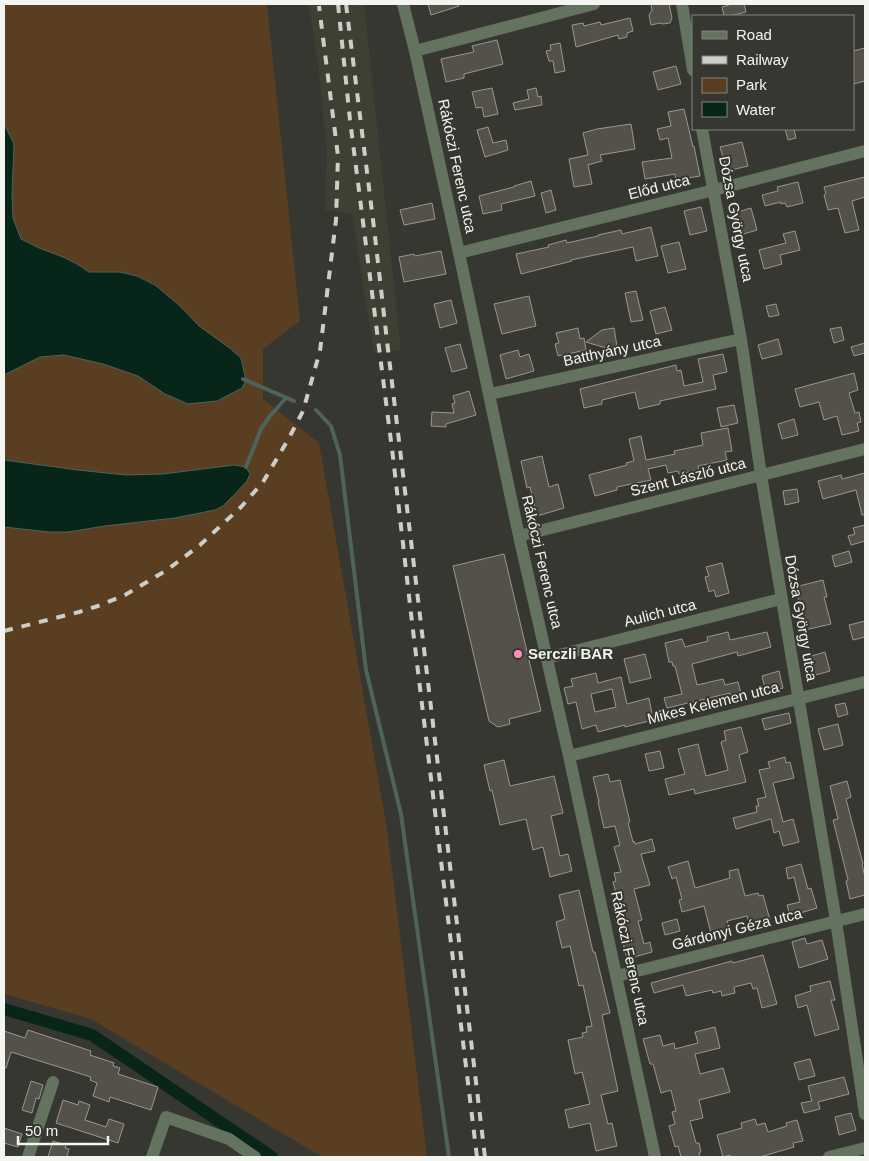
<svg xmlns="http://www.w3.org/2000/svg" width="869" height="1161" font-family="Helvetica,sans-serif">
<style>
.built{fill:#3f4033}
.green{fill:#593e22}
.water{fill:#072519;stroke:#4e635a}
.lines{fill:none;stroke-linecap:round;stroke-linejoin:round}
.stream{stroke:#4e635a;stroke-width:4}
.canal{stroke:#072519;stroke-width:12}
.building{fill:#53514a;stroke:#9a978f;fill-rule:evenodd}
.minor{stroke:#647260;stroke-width:12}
.rail{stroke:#cecec9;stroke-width:4;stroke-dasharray:9 9;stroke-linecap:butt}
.poi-dot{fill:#fd8ebf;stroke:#363730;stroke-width:2}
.labels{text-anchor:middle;stroke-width:4;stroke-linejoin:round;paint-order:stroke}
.street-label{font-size:15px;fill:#f4f4f0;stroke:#363730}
.poi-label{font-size:15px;font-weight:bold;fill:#f4f4f0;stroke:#363730;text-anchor:start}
</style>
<rect width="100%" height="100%" fill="#363730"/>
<!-- built -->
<path class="built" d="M309,4H364L401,350L374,353L352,214L325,210L327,150L318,64Z"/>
<!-- green -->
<path class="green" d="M4,4H267L300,321L263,349V399L319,443L387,829L427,1157H322L91,1019L4,994Z"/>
<!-- water -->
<path class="water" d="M4,124L14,144L12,194L13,218L21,239L39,248L63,257L77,264L89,272H120L137,276L155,285L179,305L199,326L231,349L241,358L246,380L242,388L217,401L188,404L165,394L138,376L103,364L64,355L40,357L4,375Z
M4,460L78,470L126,475L163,474L234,465L246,467L250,474L247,481L235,494L223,506L215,510L175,518L105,526L68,532H49L4,527Z"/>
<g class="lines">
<!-- stream -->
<path class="stream" d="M243,379L294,401
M316,410L331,426L340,455L366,670L401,814L449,1157
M246,467L261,429L270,416L286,398"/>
<!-- canal -->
<path class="canal" d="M4,1009L92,1035L272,1157"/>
</g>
<!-- building -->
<path class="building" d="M428,4H458L459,6L431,15Z
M651,4H669L672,18L670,23L663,24L660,23L651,25L649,15L652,10Z
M728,4H744L746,12L729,16H724L722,7L729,5Z
M630,18L633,31L627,33V37L619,39L618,35L576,47L572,25L583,23L584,26L600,22L601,25Z
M497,40L503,64L464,74V78L446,82L441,59L474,52L472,46Z
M560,43L565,71L555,73L553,61H549L546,51L551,50L550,45Z
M865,48V81L853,84V51Z
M676,66L681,84L658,90L653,72Z
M492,88L498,114L484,117L482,107L476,108L472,92Z
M536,88L538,97L541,96L542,105L515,110L513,103L529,99L527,90Z
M684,109L693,147L694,146L700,176L676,180L675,174L645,179L642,162L672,158L668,138L660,140L657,129L671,126L668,112Z
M631,124L635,149L600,155L602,161L588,165L592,184L574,187L569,159L588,155L583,133L597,129Z
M488,127L493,143L506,140L508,150L485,157L477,130Z
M785,129H794L796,138L788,140Z
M742,142L748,166L727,171L720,147Z
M865,177V197L852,201L859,230L845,233L838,208L828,210L824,195L826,194L824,187Z
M531,181L535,196L501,204L502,210L483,214L479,196L514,187V186Z
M798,182L803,203L787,207L785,203L781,204V202L765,206L762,195L778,191L777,187Z
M551,190L556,210L546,213L541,193Z
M432,203L435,219L404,225L400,210Z
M701,207L707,231L690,235L684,211Z
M751,208L757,230L737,236L731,214Z
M651,227L658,256L636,261L633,247L571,260L572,261L521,274L516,254L549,247L548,245L566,240L567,243L598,236V235L621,230L622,234Z
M795,231L800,250L780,255L782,264L764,269L759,250L786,243L783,234Z
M679,242L686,269L668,273L661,246Z
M441,251L446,274L404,282L399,257L414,254L415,256Z
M636,291L643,320L631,322L625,293Z
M529,296L536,326L502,334L494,304Z
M451,300L457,323L440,328L434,304Z
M776,304L779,315L769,317L766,306Z
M665,307L672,330L656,334L650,311Z
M841,327L844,340L834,343L830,329Z
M578,328L580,339L584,338L586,350L558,356L555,344L559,343L556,333Z
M614,328L617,346L606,348L586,342L602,330Z
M778,339L782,354L762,359L758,345Z
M865,343V353L854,356L851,347Z
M460,344L467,368L452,372L445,348Z
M518,350L520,357L529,354L534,371L506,379L500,355Z
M723,354L727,372L713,375L716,389L660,401V404L639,409L635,392L602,400V404L584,408L580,389L676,365L677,371L681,370L684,386L703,382L698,359Z
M854,373L858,390L849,393L855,413L859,412L861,422L857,423L859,431L842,435L837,416L824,420L819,402L800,407L795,389Z
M469,391L476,415L446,424V427L431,426L432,412L454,413L452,404L455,403L453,396Z
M734,405L738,423L721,427L717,408Z
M794,419L798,435L782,439L778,424Z
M728,428L732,451L725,452L727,460L698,466L699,470L679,474L678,471L668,473L666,465L648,469L651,480L617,487V490L595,496L589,475L627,465L626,463L634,461L629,439L641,436L646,460L675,454L674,451L703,445L701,433Z
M542,456L549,487L558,484L564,508L537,516L530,487L527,488L521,461Z
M865,473V515H862L856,490L823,499L818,481L841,475L842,479Z
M797,489L799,502L785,505L783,491Z
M865,525V541L851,545L848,536L855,534L853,528Z
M849,551L852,562L835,567L832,556Z
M504,554L541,711L509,719L510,724L498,727L489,721L453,566Z
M722,563L729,593L716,597L714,590L709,592L705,577L709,576L706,567Z
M823,580L827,597H824L831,624L805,630L801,615H803L795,587Z
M865,621V637L853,640L849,625Z
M728,632L730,640L767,632L771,647L738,656L737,652L692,664L697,685L723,679L725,685L738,682L741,694L731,697L730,693L667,708L664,698L682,694L675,666H673L672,662H669L665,643L682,639L685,647L708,641L707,637Z
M825,652L830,671L812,676L808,657Z
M645,654L651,678L630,683L624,659Z
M779,671L783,688L766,692L762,676Z
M596,673L598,683L621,677L627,704L649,698L653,720L625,727V725L598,732L596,725L582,729L576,702L568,704L564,688L573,686L571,679ZM612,689L616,707L595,712L591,694Z
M845,703L848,714L838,717L835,705Z
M789,713L791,723L765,730L762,719Z
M838,724L843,745L824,750L818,729Z
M741,727L748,752L739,755L746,782L695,794L694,789L669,795L665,779L685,774L678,749L698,744L706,776L728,770L721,742L726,740L724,731Z
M660,751L664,768L649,771L645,754Z
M785,757L786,763L790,762L794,778L773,783L783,822L793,819L799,842L783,846L779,831L774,833L771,819L736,829L733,818L757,812L756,806H759L757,799L766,797L759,770L770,768L768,762Z
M504,760L510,786L554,776L563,813L551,816L560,856L568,854L572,871L550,877L543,847L533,850L526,819L500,825L492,790L490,791L484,765Z
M608,774L610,782L620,780L630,822L628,823L633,842L634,841L635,844L652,839L655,851L641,854L650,885L634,889L642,920L638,921L644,944L650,942L652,952L627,959L614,906L619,905L613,882L616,881L614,873L621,872L614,847L620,845L615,826L604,828L598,802H599L593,777Z
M847,781L851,797L846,799L863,864L862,865L865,877V895L850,899L846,881L848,880L833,820L838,819L830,786Z
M688,861L695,888L730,878L729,871L738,869L745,896L758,893L759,896L763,895L770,920L750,926L747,916L727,921L729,929L711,933L704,906L682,912L679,900L682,899L676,877L672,879L668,867Z
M801,864L808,889L811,888L817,908L790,916L787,905L800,902L794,877L788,879L786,868Z
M579,890L593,952H595L610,1013L602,1015L618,1091L601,1095L608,1124L612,1123L617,1146L596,1151L590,1123L569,1128L565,1110L590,1104L582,1072L575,1074L568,1040L583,1037L582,1033L587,1032L586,1027L592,1026L583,985L579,986L570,946L562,948L556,922L565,919L559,895Z
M677,919L680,931L665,935L662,923Z
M805,938L807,944L822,940L828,959L799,968L792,942Z
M763,955L777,1004L762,1008L757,988L753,989L751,983L734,987L735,993L722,996L721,991L713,993L712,990L686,996L683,985L654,993L651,983L732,961L733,963Z
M830,981L835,1000H831L839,1029L815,1036L807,1005L798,1008L795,996L811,991L810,986Z
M715,1027L720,1048L695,1054L700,1074L723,1068L730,1092L699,1100L703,1118L690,1121L696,1143H699L701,1152L699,1153L700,1157H681L678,1146L675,1147L669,1126L675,1124L672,1112L676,1111L671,1090L661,1093L653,1064H650L643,1039L660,1035L663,1046L674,1043L675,1049L698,1043L695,1032Z
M28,1030L91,1051L90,1055L114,1063L113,1066L120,1068L118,1074L158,1087L151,1110L110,1097L109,1102L93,1096L97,1083L90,1080L91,1077L11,1052L6,1068H4V1031L25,1038Z
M810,1059L815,1076L799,1080L794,1063Z
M844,1077L849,1094L818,1102L820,1109L804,1113L801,1103L812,1101L808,1086Z
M31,1081L43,1085L39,1099L36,1098L32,1113L22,1110Z
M63,1100L78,1105L79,1101L90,1105L85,1120L106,1127L109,1119L124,1124L118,1143L56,1123Z
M851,1113L856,1130L839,1135L835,1117Z
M755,1119L757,1125L765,1123L768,1132L787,1126L786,1123L797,1120L803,1141L793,1143L794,1147L760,1157H731L730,1155L723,1157L717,1135L742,1128L741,1123Z
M4,1128L22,1134L18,1147L4,1143Z
M53,1141L66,1145L65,1148L69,1149L67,1157H48Z"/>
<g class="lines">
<!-- minor -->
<path class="minor" d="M403,4L415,51L459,253L519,536L569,756L655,1157
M682,4L693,70
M415,51L594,4
M702,129L741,339L761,475L836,921L865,1114
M459,253L714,190L865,151
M490,394L741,339
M519,536L865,449
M547,658L781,599
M569,756L865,682
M617,976L865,914
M28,1157L53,1082
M152,1157L166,1117L229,1139L255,1157
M829,1157L865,1148"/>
<!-- rail -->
<path class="rail" d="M338,4L350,120L393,457L412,622L477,1157
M346,4L374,228L387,341L485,1157
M4,631L79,612L98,606L125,595L167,570L200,545L241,507L263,482L289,438L303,411L320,351L336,220L338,156L319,6"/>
</g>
<!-- markers -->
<circle class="poi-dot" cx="518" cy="654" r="5"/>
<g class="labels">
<!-- street labels -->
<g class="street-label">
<text transform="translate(457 166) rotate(78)" y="5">Rákóczi Ferenc utca</text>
<text transform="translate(659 187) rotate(-14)" y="5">Előd utca</text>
<text transform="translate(736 219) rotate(79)" y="5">Dózsa György utca</text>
<text transform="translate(612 351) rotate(-12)" y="5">Batthyány utca</text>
<text transform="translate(688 477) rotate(-14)" y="5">Szent László utca</text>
<text transform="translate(542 562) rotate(77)" y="5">Rákóczi Ferenc utca</text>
<text transform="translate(660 613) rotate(-14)" y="5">Aulich utca</text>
<text transform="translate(801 618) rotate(80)" y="5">Dózsa György utca</text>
<text transform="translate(713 703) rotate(-14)" y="5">Mikes Kelemen utca</text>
<text transform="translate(737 929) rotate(-14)" y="5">Gárdonyi Géza utca</text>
<text transform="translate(630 958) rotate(78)" y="5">Rákóczi Ferenc utca</text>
</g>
<!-- poi labels -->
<g class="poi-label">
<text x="528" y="659">Serczli BAR</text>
</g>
</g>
<!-- border -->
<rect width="869" height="1161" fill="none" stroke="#f4f4f0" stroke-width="10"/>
<!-- legend -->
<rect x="692" y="15" width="162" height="115" fill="#363730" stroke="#82837d"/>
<rect x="702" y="31" width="25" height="8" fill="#647260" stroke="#82837d"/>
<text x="736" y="40" font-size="15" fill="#f4f4f0">Road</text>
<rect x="702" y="56" width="25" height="8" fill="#cecec9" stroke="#82837d"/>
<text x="736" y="65" font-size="15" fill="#f4f4f0">Railway</text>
<rect x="702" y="78" width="25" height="15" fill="#593e22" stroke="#82837d"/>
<text x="736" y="90" font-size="15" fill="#f4f4f0">Park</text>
<rect x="702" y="102" width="25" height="15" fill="#072519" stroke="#82837d"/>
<text x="736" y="115" font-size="15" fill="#f4f4f0">Water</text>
<!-- scale -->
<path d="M18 1136v8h90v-8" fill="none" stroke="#f4f4f0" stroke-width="2.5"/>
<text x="25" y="1136" font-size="15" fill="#f4f4f0" stroke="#363730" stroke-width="4" paint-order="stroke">50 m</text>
</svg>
